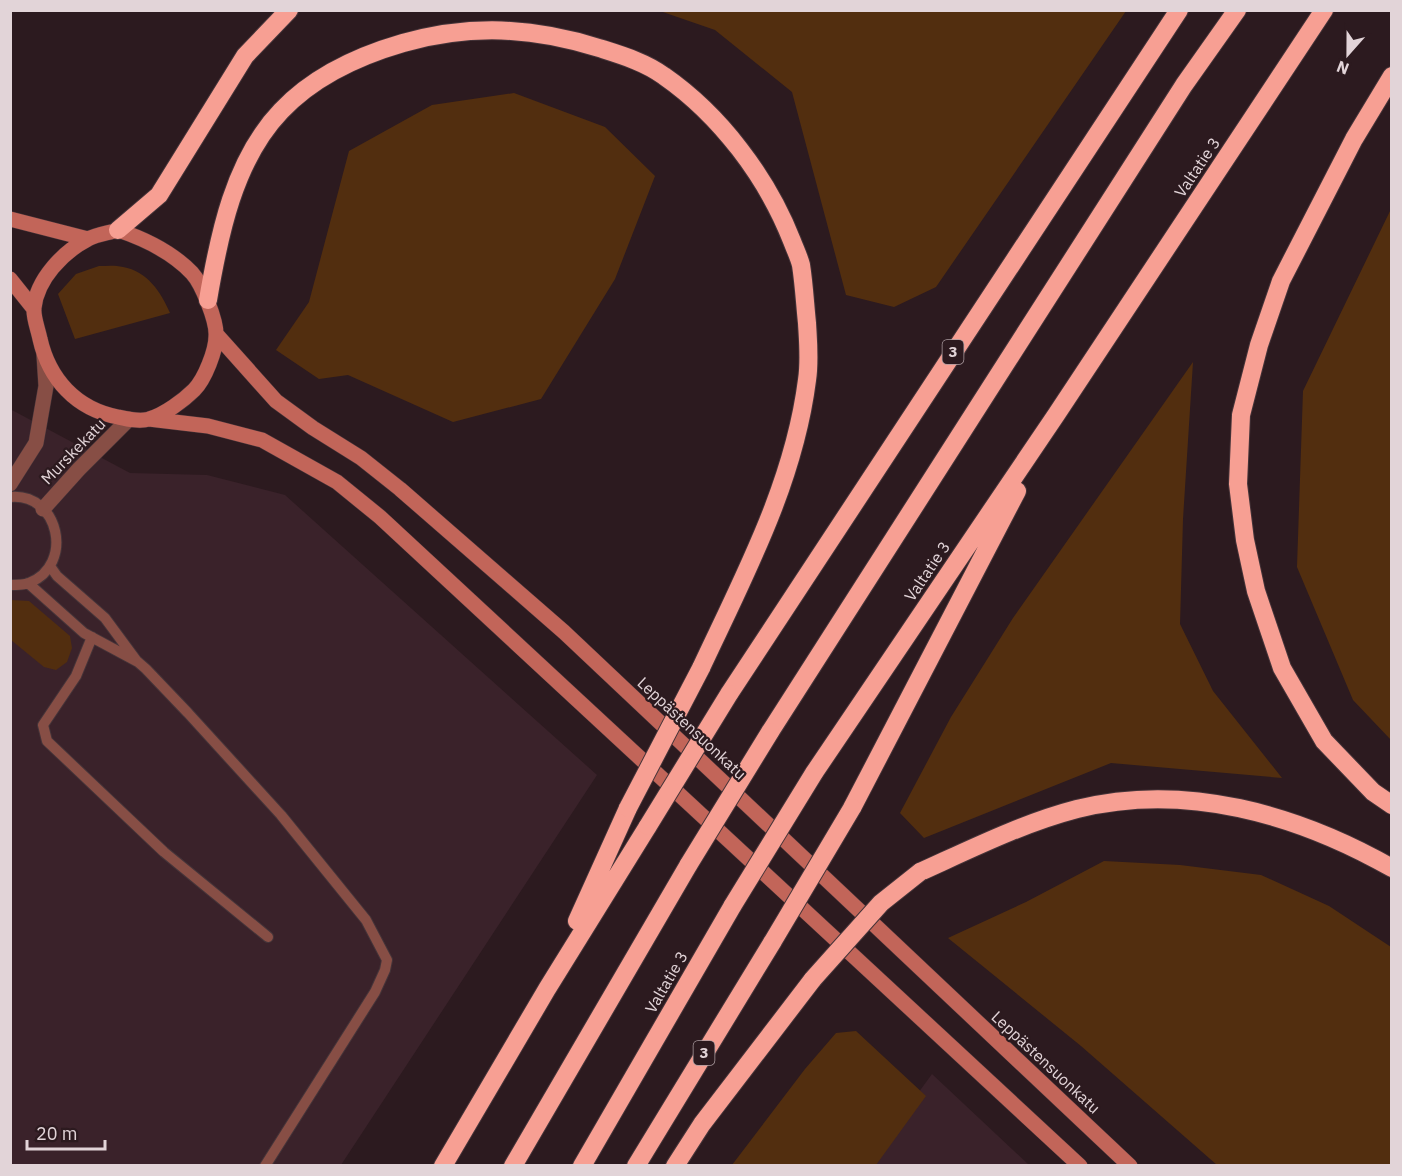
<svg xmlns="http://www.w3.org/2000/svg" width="1402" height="1176" font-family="'IBM Plex Sans',sans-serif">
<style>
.built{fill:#3a222a}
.green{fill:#522e0f}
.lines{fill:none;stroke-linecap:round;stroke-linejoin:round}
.service-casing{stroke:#453439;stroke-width:12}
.minor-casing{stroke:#453439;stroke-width:16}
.secondary-casing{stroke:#453439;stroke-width:16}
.motorway-casing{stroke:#453439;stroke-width:20}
.service{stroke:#874e45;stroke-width:10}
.minor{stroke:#874e45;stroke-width:15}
.secondary{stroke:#c26559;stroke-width:15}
.motorway{stroke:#f79f93;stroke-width:18}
.motorway-bridge-casing{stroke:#453439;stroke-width:20;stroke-linecap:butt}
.motorway-bridge{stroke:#f79f93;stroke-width:18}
.labels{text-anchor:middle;stroke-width:4.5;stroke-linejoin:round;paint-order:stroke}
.shield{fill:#2c1a1f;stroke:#ab9ca0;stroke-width:1.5}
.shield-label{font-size:15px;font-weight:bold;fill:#e2d4d8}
.street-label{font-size:16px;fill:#e2d4d8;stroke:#2c1a1f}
</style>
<rect width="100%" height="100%" fill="#2c1a1f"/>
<!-- built -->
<path class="built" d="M10,409L130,473L207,475L285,495L597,775L341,1165H11Z
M932,1074L1029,1165L865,1166Z"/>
<!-- green -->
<path class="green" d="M660,11H1126L936,287L894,307L846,295L792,92L715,30Z
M514,93L605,127L655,176L615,279L541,399L453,422L348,375L319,379L276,350L309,302L349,151L432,105Z
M1391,209V740L1353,700L1297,567L1303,391Z
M99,266C106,266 115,265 123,267C147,271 161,292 170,313L75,339L58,294L76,274Z
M1193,362L1183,519L1180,624L1213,691L1282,778L1111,763L924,838L900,813L951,717L1013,618Z
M11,600L29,601L70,636L72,648L67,662L56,670L44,667L11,640Z
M1104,861L1180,865L1261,875L1329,906L1391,947V1165H1217L1081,1046L948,938L1026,902Z
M856,1031L926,1096L876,1165H732L805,1069L836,1033Z"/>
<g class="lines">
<!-- service casing -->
<g class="service-casing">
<path id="service" d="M10,497C59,492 75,565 29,583C24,585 16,585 10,585
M50,566L57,576L105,618L136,660
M28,583L84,633L138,662L146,669L188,713L281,815L366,920L387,960L385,970L375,992L265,1166
M92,637L76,676L43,725L47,741L164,852L268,937"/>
</g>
<!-- minor casing -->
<g class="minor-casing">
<path id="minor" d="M10,484L36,443L46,386L44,355
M43,509L79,469L129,419"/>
</g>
<!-- secondary casing -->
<g class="secondary-casing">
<path id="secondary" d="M10,219L88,239
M118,230C145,239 172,252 192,273C202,284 217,321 216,336C216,350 205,379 194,390C184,400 164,415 149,419C140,422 127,419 118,417C76,409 49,379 40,339C38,329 33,317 34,308C37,279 63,252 88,239C97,234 109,233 118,230Z
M10,279L34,309
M217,335L276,401L313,428L361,458L400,489L564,632L1130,1166
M149,419L208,426L262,440L337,482L380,517L1080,1166"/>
</g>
<!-- motorway casing -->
<g class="motorway-casing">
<path id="motorway" d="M1392,76L1354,139L1281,281L1259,345L1241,415L1238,484L1245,540L1256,591L1282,668L1324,741L1373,792L1392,805
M118,230L159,195L245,56L289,10
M208,300C219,235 234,160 281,111C314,76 358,56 403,43C471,24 532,27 599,48C621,55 645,62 664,76C720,115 767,177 792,241C795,249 799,257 801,265C804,284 805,304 807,323C808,341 810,361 807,380C794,483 744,576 701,668
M729,694L1179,10
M770,732L1184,85L1237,10
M814,773L1056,415L1324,10
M852,808L1017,491
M920,872C971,849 1023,823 1077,809C1185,782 1297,814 1392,868
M577,921L628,808
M443,1166L547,989L648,826
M513,1166L689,864
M582,1166L733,905
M636,1166L773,941
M675,1166L702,1124L813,979"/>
</g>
<!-- service -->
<use href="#service" class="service"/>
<!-- minor -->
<use href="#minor" class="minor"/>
<!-- secondary -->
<use href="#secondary" class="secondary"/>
<!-- motorway -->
<use href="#motorway" class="motorway"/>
<!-- motorway-bridge casing -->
<g class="motorway-bridge-casing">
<path id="motorway-bridge" d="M628,808L701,668
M648,826L729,694
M689,864L770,732
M733,905L814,773
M773,941L852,808
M813,979L881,903L920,872"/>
</g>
<!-- motorway-bridge -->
<use href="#motorway-bridge" class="motorway-bridge"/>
</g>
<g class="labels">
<!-- shield labels -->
<g class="shield">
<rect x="942.5" y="340" width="21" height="24" rx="4.5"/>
<rect x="693.5" y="1041" width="21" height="24" rx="4.5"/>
</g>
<g class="shield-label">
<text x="953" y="357">3</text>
<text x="704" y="1058">3</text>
</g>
<!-- street labels -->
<g class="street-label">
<text transform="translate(1197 167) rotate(-56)" y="6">Valtatie 3</text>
<text transform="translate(73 451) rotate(-46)" y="6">Murskekatu</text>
<text transform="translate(927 571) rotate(-56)" y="6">Valtatie 3</text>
<text transform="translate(692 728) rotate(43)" y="6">Leppästensuonkatu</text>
<text transform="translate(666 982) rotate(-60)" y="6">Valtatie 3</text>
<text transform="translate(1046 1062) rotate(43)" y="6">Leppästensuonkatu</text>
</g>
</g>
<!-- border -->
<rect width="1402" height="1176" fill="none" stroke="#e2d4d8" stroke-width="24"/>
<!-- north arrow -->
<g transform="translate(1348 54) rotate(201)" stroke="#2c1a1f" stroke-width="4.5" paint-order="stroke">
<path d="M0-4.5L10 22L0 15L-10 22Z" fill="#e2d4d8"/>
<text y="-9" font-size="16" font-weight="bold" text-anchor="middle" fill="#e2d4d8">N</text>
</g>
<!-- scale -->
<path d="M27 1140v9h78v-9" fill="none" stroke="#e2d4d8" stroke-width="3"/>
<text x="36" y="1140" font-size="18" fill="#e2d4d8" stroke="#2c1a1f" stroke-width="4.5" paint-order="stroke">20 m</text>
</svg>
